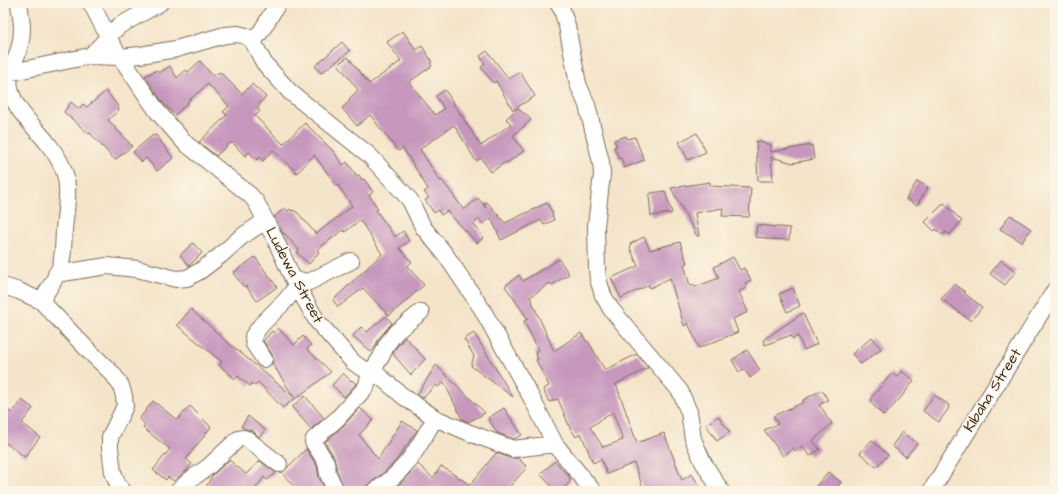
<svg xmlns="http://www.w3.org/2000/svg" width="1058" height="494" font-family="'Architects Daughter',sans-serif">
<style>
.building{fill:#c696bd;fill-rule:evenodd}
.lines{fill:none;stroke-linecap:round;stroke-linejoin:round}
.minor-casing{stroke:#7c6b5a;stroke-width:18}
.minor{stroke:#fff;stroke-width:16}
.labels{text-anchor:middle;stroke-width:3;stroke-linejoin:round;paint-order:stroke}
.street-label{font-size:15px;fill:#3b2a1e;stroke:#fcf5e5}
</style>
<rect width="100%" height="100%" fill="#fcf5e5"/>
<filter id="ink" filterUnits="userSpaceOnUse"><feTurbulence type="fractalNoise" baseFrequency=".025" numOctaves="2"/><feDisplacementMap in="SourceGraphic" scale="8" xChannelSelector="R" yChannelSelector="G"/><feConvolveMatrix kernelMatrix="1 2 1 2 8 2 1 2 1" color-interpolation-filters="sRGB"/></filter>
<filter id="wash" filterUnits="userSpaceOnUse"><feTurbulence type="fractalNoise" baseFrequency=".012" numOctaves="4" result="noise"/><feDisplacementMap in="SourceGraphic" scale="16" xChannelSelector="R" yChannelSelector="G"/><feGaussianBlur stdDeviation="0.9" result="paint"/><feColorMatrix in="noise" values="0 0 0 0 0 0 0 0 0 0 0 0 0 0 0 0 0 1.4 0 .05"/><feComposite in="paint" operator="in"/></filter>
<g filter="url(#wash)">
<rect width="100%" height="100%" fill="#f4e4c9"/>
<g id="blocks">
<!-- building -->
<path class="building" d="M403,31L416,50L422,46L432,62L430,63L432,66L409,82L435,115L444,109L436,96L445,90L481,146L511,124L506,119L518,108L524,114L525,113L531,120L513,136L524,151L507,163L506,162L491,172L481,158L476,161L454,125L420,149L440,181L442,180L464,210L478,198L486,208L484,204L487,202L505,223L547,203L553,214L552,215L554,220L544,225L541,220L501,240L491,218L483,224L479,219L474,224L483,238L477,243L447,211L441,215L438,210L434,213L425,200L429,198L424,192L428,189L403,148L398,151L370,115L357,126L342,108L350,101L349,99L358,90L338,64L348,57L369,84L401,61L387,42Z
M342,42L350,51L321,73L315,66Z
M487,51L509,79L520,72L535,96L513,110L496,81L493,83L481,67L485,64L480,56Z
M200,61L213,76L220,72L242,94L252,84L266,97L259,104L260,105L257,109L260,111L255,116L283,144L305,123L333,151L343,165L347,162L357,176L359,175L362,180L364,179L373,192L369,195L378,209L376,210L395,237L403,231L409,241L399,248L412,262L407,266L424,285L389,316L363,288L338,307L333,300L382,254L360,220L345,232L343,230L317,250L319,252L309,264L297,253L299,250L284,233L283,234L274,217L285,208L288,211L290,209L292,211L294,210L296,212H297L316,234L352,206L338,185L337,186L314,155L297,173L273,150L263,161L260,157L257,160L249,152L245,156L232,142L231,144L230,143L216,156L199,142L227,115L223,112L229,106L208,84L187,102L188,103L175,115L163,103L145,76L157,70L159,73L170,66L177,78L186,70L188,72Z
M106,91L118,106L117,107L119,110L108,120L132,146L115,160L90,133L89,134L64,112L71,102L79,109L83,104L87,107Z
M697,133L706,152L688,160L679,142Z
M153,135L154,136L156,135L173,158L157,171L146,158L142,162L133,152Z
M626,136L627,139L635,137L644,160L624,168L621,158L619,159L614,147L617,146L614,140Z
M756,141L771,145V152L812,145L814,159L793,163L771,157L773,181H758Z
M917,181L928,187L917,205L906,199Z
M710,182V186L751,188L749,217L722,216L723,208L695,213L699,236H697L671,188Z
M665,191L672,213L651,216L649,195L651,194V193Z
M944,203L962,221L949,235L946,232L942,235L936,229L934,231L925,222Z
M1010,215L1031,229L1022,242L1000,229Z
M757,225L790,228L789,240L766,239V238L755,237Z
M644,237L650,250L680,242L687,263L684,264L690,286L694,285L695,287L719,278L714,267L733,257L740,270L744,268L751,280L745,283L747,287L739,292L748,312L733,319L738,332L699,348L688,323L684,326L670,278L650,288L649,285L621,298L611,278L638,266L630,248L631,247L630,244Z
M193,243L202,253L189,266L180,255Z
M255,257L277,287L257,301L246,286L244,287L233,273Z
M559,259L569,274L552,285L550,283L530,297L554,351L581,333L587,342L588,341L605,370L637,354L648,368L616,384L637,443L664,433L682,480L692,474L702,491H644L634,463L607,474L601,459L593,463L581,433L576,437L570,428L558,399L549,402L543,389L549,386L536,360L538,359L535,352L538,350L524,321L528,319L505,286L519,275L523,281ZM613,412L623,440L603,447L590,427Z
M1001,260L1016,271L1005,285L990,274Z
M955,284L965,292L964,293L982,307L971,321L941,299Z
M793,288L800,306L787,312L779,294Z
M191,309L225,340L294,397L272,363L273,359L272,354L263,341L272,331L274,333L278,328L294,345L303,336L311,345L307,349L331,372L295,399V398L283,408L258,382L255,385L252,383L250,386L238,376L235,379L219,365L222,362L177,325Z
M803,313L817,344L804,350L798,336L793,339L791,335L765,345L763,340Z
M386,316L392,323L379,338L375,347L371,352L353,336L361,327L367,332Z
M474,333L513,397L471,366L474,356L464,339Z
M405,337L425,359L411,375L393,354L395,349Z
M872,337L881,349L861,364L852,354Z
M747,350L760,370L750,378L744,369L739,372L732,360Z
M436,365L446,375L485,413L468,422L462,419L444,382L438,387L436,385L423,398L417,395Z
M901,371L914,380L903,395L884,416L871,403V398L892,373L897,377Z
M343,373L351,381L352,380L356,384L344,397L332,385Z
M822,390L828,400L819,405L826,414L825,415L832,423L813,441L820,449L810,456L802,446L795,451L793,448L783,456L764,430L778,424L773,416L804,402L803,400Z
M934,395L949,405L948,407L949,408L939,422L923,411Z
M305,396L324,418L311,429L292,407Z
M22,400L33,408L22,423L40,437L25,457L3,441V407L12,413Z
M153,401L177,420L190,406L211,427L186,459L192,464L187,470L174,481L168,477L166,480L153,470L170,449L143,428L145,424L139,419Z
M360,408L373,420L359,435L378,459L402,421L417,430L396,461L380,476L359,491H345L337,471L334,457L325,442L343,426Z
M504,408L522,435L514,439L497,433L488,418Z
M248,416L265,430L259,437L253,431L241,427Z
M718,416L730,432L717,441L706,425Z
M902,432L917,443L906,457L892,446Z
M872,440L888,455L876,467L860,453Z
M306,449L317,466L319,478L326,491H298L282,473Z
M496,453L510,458H518L527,467L506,491H391L402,482L418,464L433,478L441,466L470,485Z
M229,460L246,474L260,461L276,473L267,480L264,477L254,491H214L206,487L212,476Z
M555,461L570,478V482L561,491H556L540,474Z
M828,472L841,482L834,491H812Z"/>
</g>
</g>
<g filter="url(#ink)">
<use href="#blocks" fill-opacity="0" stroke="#7c6b5a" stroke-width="1"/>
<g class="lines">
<!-- minor casing -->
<g class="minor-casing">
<path id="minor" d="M19,3C21,19 24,28 20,45C17,60 7,72 10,88C15,112 35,126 49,145C55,153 62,164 65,174C70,192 65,213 64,231C63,244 64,255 60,267C56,279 47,291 41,301
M91,3L113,46L157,111L185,143L250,195L256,202L276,241L293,279L317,321L353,362L360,367L378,375L404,397L435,418L470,433L513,449L555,444
M558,3L562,10L567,26L578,84L587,105L601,162L602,174L596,226L597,269L598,279L603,295L611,309L680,391L689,412L693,439L703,462L721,491
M253,42L262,30L278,3
M90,56L120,57L140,55L176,49L225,35L238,34L246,36L253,42L264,63L290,92L369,155L410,200L423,227L445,254L482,309L531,397L555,444L593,491
M3,74L90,56L102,44L107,37L119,26L160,3
M56,274L107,266L137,269L176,279L187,278L200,271L221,255L241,237L265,221
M293,279L309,282L351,261
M3,286L19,291L41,301L90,352L113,374L121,386L124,396L125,406L110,437V448L113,472L118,485L123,491
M264,359L254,344L253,336L261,325L286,300L297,286
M178,491L191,479L208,467L238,439L243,438L247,439L279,464
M336,491L328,474L326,462L313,442L314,439L337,419L366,387L370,374L381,357L387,344L396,332L421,312
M375,491C407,470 417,449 435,418
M931,491L1055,290"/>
</g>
<!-- minor -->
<use href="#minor" class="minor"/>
</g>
</g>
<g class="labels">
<!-- street labels -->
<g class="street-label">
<text transform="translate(295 275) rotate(62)" y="5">Ludewa Street</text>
<text transform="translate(992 390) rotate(-58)" y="5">KIbaha Street</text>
</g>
</g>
<!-- margin -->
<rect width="1058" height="494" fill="none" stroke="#fcf5e5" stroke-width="16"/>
</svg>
